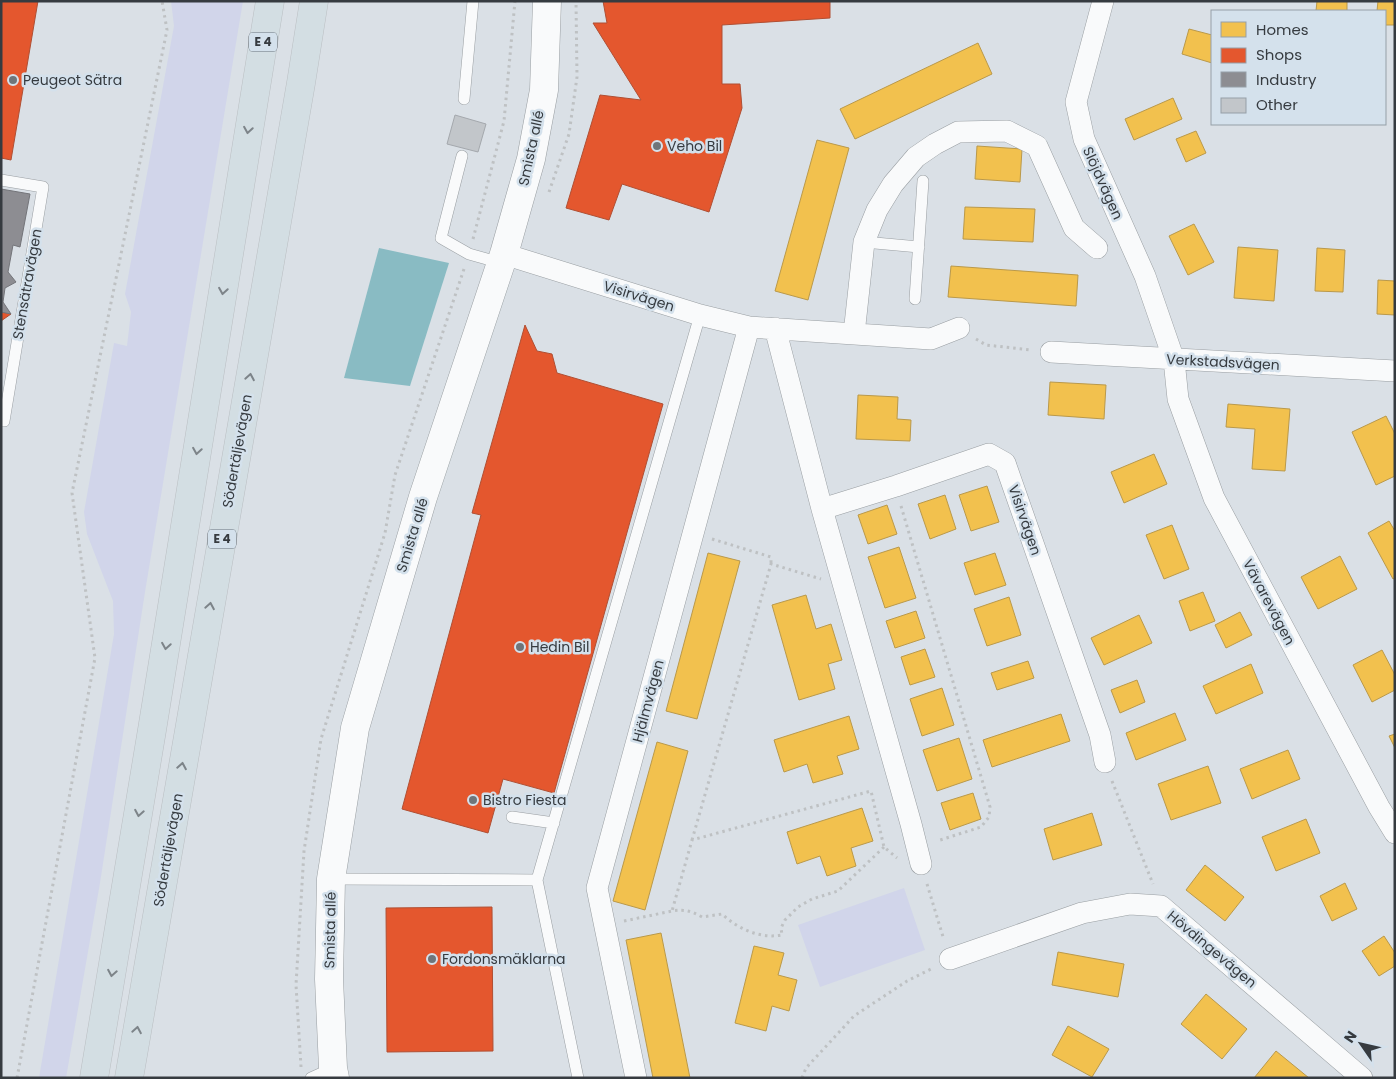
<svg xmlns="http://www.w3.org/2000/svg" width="1396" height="1079" font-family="Poppins,sans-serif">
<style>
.green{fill:#d1d5ea}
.water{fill:#89bbc3}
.homes{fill:#f2c14e;stroke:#ba994a}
.shops{fill:#e4572e;stroke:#b04f33}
.industry{fill:#8d8d92;stroke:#737479}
.building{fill:#c2c6ca;stroke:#a4a8ad}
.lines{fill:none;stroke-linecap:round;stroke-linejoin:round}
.service-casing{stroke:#999ea2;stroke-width:12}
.minor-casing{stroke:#999ea2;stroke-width:22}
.tertiary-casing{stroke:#999ea2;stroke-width:29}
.motorway-casing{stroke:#babec2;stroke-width:29}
.path{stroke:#bec1c3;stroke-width:3;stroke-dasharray:2.5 4;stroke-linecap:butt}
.service{stroke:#f9fafb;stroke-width:11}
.minor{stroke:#f9fafb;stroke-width:21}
.tertiary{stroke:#f9fafb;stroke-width:28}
.motorway{stroke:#d3dee3;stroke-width:28}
.oneway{stroke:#7d8489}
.poi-dot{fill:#6f757a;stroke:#d4e1ec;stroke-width:2}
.labels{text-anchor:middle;stroke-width:5;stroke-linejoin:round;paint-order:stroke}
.shield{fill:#d4e1ec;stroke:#656d74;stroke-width:1}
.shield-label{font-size:12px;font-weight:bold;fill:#363b40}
.poi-label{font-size:14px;fill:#363b40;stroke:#d4e1ec;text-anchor:start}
.street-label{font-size:14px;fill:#363b40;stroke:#d4e1ec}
</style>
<rect width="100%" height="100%" fill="#dae0e6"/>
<!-- green -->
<path class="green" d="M171,1H243L145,592L100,883L66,1078H39L114,634L113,601L87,534L84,512L114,343L127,346L131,312L125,294L174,26Z
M904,888L925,950L820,987L798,925Z"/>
<!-- water -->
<path class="water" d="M379,248L449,263L410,386L344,378Z"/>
<!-- homes -->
<path class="homes" d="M1317,1H1347V11H1316Z
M1378,1H1395V25H1385V11H1377Z
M1189,29L1212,35V63L1182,54Z
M978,43L992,74L855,139L840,109Z
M1173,98L1182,119L1134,140L1125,119Z
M1196,131L1206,153L1186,162L1176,139Z
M817,140L849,148L808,300L775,291Z
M977,146L1022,149L1020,182L975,179Z
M965,207L1035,209L1033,242L963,239Z
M1194,224L1214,262L1188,275L1169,236Z
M1238,247L1278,250L1274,301L1234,298Z
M1317,248L1345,250L1343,292L1315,291Z
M951,266L1078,275L1076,306L948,297Z
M1378,280L1395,281V315L1377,314Z
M1050,382L1106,385L1104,419L1048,415Z
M858,395L898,397L897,419L911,420L910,441L856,439Z
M1228,404L1290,409L1285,471L1252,469L1255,429L1226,427Z
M1386,416L1395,434V476L1376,485L1352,432Z
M1154,454L1167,484L1124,503L1111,472Z
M987,486L999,522L971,531L959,495Z
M945,495L956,529L930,539L918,504Z
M887,505L897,534L868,544L858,515Z
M1389,521L1395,531V578L1393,579L1368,533Z
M1172,525L1189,569L1164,579L1146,535Z
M899,547L916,598L885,608L868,557Z
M708,553L740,561L697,719L666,711Z
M995,553L1006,585L975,595L964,563Z
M1340,556L1357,589L1318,609L1301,577Z
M1203,592L1215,621L1190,631L1179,601Z
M806,595L816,629L831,624L842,660L828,664L835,689L799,700L772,605Z
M1009,597L1021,635L987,646L974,609Z
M916,611L925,638L895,648L886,621Z
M1240,612L1252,635L1226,648L1215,625Z
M1139,615L1152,643L1104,665L1091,638Z
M925,649L935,677L910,685L901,657Z
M1382,650L1395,675V690L1372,702L1353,665Z
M1028,661L1034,678L997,690L991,673Z
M1251,664L1263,693L1216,714L1203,686Z
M1137,680L1145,702L1120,713L1111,690Z
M942,688L954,725L922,736L910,699Z
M1175,713L1186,740L1136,760L1126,733Z
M1061,714L1070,741L992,767L983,740Z
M849,716L859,749L837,756L843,774L813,783L807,764L784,772L774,740Z
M1395,734V748L1389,736Z
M959,738L972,779L937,791L923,750Z
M657,742L688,751L645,910L613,901Z
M1288,750L1300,779L1252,799L1240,769Z
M1208,766L1221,803L1171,820L1158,784Z
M973,793L981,819L950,830L941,803Z
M862,808L873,841L851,848L856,866L827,876L820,856L797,864L787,832Z
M1092,813L1102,845L1053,860L1044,829Z
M1306,819L1320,853L1276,871L1262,837Z
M1205,865L1244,897L1225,921L1186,890Z
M1345,883L1357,909L1332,921L1320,896Z
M661,933L690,1078H653L626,940Z
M1384,936L1395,953V966L1379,976L1362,951Z
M754,946L784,953L778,975L797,980L789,1011L772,1006L766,1031L735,1023Z
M1058,952L1124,964L1118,997L1052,985Z
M1206,994L1247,1029L1222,1059L1181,1024Z
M1068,1026L1109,1049L1092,1077L1052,1055Z
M1276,1051L1309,1078H1254Z"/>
<!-- shops -->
<path class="shops" d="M1,1H38L11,160L1,158Z
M603,1H830V18L722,25V84H740L742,108L709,212L622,184L609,220L566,208L600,95L641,100L593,23H607Z
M1,312L11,314L1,321Z
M525,325L537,351L552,354L557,373L663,404L554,793L503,779L488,833L402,809L481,515L472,513Z
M492,907L493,1051L387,1052L386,908Z"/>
<!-- industry -->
<path class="industry" d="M1,189L30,194L20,247L13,245L8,272L16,282L5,288L3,302L11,314L1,312Z"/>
<!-- building -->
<path class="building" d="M455,115L486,124L478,152L447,144Z"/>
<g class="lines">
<!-- service casing -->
<g class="service-casing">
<path id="service" d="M464,99L473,1
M462,156L441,238L469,254L501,263
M1,180L43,187L4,421H1
M864,242L919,247
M915,299L923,181
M512,817L554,823
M331,879L537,880
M311,1078L333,1068
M578,1078L537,880L700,315"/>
</g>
<!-- minor casing -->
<g class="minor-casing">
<path id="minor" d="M1103,1L1076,102L1084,139L1145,276L1174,360L1178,399L1214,498L1379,807L1395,833
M504,254L700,315L749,327L931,339L959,328
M775,328L822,509L911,824L921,864
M854,334L864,242L877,210L893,184L916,157L935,144L958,132L1007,131L1037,146L1074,228L1097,248
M1051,352L1395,371
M822,509L896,486L989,454L1005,463L1100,735L1105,762
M950,959L1082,913L1130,904L1161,906L1362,1078
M636,1078L597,888L749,327"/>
</g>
<!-- tertiary casing -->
<g class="tertiary-casing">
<path id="tertiary" d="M335,1078L333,1068L329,979L331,879L355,728L423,497L504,254L531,159L544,90L547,1"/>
</g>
<!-- motorway casing -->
<g class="motorway-casing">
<path id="motorway" d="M94,1078L152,730L270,1
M129,1078L301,83L314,1"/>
</g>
<!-- path -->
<path class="path" d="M549,192L569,134L577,77L576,1
M473,239L504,121L515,1
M976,339L986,345L1031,350
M901,506L990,807L989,817L981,827L937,841
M712,539L771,557V564
M1112,781L1153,884
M692,840L771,564L821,579
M884,847L838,891L812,899L798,907L785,920L781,928L782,935C760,939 738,929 722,914L702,917C691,911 685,909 672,911L692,840L871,791L884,847L897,858
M927,884L944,940
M624,921L672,911
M301,1067L296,985L304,851L321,739L385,533L395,475L464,269
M17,1078L95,658L72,493L167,30L162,1
M802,1078L806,1068L854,1016L907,981L931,969"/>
<!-- service -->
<use href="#service" class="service"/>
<!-- minor -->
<use href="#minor" class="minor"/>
<!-- tertiary -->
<use href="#tertiary" class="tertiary"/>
<!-- motorway -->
<use href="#motorway" class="motorway"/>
</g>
<!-- one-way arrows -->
<defs><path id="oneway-chevron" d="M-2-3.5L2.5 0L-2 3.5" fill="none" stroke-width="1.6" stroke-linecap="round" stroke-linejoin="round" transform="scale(1.25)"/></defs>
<g class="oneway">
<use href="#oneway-chevron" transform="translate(248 130) rotate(99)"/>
<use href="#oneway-chevron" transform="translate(223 291) rotate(99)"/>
<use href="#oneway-chevron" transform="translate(250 377) rotate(-80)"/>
<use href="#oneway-chevron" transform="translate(197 451) rotate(99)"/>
<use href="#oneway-chevron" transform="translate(210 606) rotate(-80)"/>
<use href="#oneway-chevron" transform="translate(166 646) rotate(99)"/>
<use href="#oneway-chevron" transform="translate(182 766) rotate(-80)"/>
<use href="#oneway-chevron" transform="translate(139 813) rotate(100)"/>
<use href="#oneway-chevron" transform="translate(112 973) rotate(100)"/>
<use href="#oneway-chevron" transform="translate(137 1030) rotate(-80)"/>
</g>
<!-- markers -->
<g class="poi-dot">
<circle cx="13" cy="80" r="5"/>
<circle cx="657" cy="146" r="5"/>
<circle cx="520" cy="647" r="5"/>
<circle cx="473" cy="800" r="5"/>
<circle cx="432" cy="959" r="5"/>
</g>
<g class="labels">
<!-- shield labels -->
<g class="shield">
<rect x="249" y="32.5" width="28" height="19" rx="4"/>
<rect x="208" y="529.5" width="28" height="19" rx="4"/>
</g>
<g class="shield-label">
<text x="263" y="46">E 4</text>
<text x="222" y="543">E 4</text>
</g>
<!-- poi labels -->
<g class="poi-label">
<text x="23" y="85">Peugeot Sätra</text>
<text x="667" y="151">Veho Bil</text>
<text x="530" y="652">Hedin Bil</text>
<text x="483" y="805">Bistro Fiesta</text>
<text x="442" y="964">Fordonsmäklarna</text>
</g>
<!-- street labels -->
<g class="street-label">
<text transform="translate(531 148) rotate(-78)" y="5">Smista allé</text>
<text transform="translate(1103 183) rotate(66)" y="5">Slöjdvägen</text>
<text transform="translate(27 284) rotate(-80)" y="5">Stensätravägen</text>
<text transform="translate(639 296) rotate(17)" y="5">Visirvägen</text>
<text transform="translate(1223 362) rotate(3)" y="5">Verkstadsvägen</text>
<text transform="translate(237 451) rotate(-80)" y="5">Södertäljevägen</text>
<text transform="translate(1025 520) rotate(71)" y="5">Visirvägen</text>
<text transform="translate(412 535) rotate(-73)" y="5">Smista allé</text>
<text transform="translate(1269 602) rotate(62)" y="5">Vävarevägen</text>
<text transform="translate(648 701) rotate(-75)" y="5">Hjälmvägen</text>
<text transform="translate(168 850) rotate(-80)" y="5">Södertäljevägen</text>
<text transform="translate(330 930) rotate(-89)" y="5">Smista allé</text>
<text transform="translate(1212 949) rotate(40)" y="5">Hövdingevägen</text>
</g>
</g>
<!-- border -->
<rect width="1396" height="1079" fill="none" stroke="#363b40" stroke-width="5"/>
<!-- legend -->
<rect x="1211" y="10" width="175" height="115" fill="#d4e1ec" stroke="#959fa7"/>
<rect x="1221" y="22" width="25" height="15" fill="#f2c14e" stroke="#959fa7"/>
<text x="1256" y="35" font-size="15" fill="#363b40">Homes</text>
<rect x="1221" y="48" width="25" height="15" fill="#e4572e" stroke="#959fa7"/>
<text x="1256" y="60" font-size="15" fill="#363b40">Shops</text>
<rect x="1221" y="72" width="25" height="15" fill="#8d8d92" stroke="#959fa7"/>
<text x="1256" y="85" font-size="15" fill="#363b40">Industry</text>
<rect x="1221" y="98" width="25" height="15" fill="#c2c6ca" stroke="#959fa7"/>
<text x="1256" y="110" font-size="15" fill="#363b40">Other</text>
<!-- north arrow -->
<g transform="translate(1361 1044) rotate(304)" stroke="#d4e1ec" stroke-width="4" paint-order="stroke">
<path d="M0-4L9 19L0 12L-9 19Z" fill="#363b40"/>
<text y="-8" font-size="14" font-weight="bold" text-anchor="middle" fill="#363b40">N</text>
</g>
</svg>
